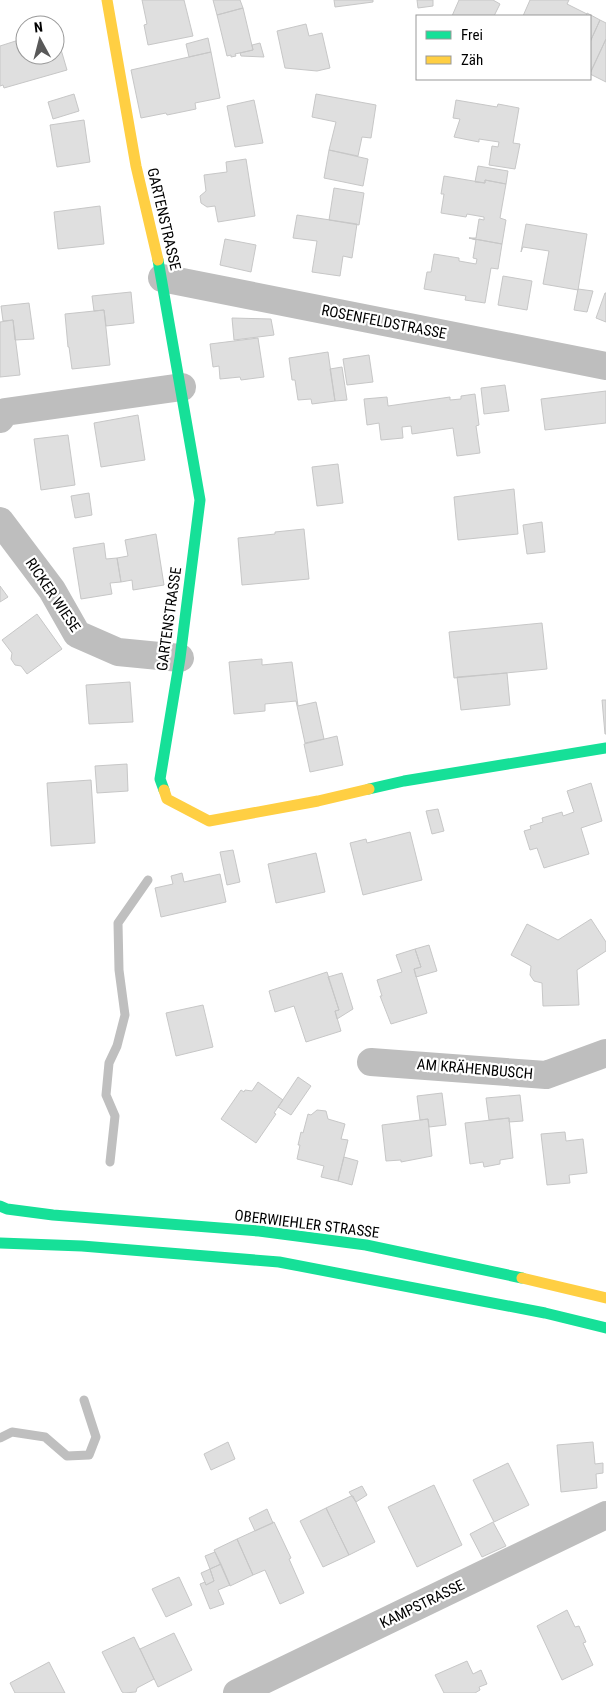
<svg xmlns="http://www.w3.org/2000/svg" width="606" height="1693" font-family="'Roboto Condensed',sans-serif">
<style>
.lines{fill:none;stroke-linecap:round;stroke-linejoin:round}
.stream{stroke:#bfbfbf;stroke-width:9}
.building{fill:#dfdfdf;stroke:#c7c7c7}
.street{stroke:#bebebe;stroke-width:28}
.fast{stroke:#16e098;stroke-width:11}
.slow{stroke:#ffcf43;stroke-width:11}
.labels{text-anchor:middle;stroke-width:4.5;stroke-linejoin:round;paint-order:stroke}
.street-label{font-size:15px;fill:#000;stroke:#fff}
</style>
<rect width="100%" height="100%" fill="#fff"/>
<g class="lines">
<!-- stream -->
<path class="stream" d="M110,1162L115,1116L106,1095L109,1063L117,1046L125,1015L119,970L118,923L148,880
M0,1438L12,1432L45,1437L67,1456L89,1455L96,1437L84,1400"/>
</g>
<!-- building -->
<path class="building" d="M142,0H184L193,36L148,45L144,25L147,24Z
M213,0H240L243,8L217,15Z
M334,0H373V2L335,7Z
M417,0H433V6L418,8Z
M459,0H493L500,4L494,16H452Z
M530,0H569L567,4L587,14L586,16H523Z
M243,8L253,50L235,54L236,56L231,57V55L227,56L217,15Z
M587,13L600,20L590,42V16H586Z
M600,20L606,23V39L590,73V42Z
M306,24L309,36L322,33L330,68L317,71L285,68L277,31Z
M55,29L67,70L4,88L3,85L0,86V46L25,38V55H55Z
M208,38L211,52L189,57L186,44Z
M606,39V82L590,74Z
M260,43L264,57L241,56L240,53L253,50L252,45Z
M211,52L220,98L195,103L196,109L167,115L166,113L141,118L131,70Z
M74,94L79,111L53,119L48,102Z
M316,94L376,105L371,138L362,137L358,156L329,150L336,122L312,117Z
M254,100L263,143L235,147L227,106Z
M456,100L497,107L498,104L519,108L513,143L520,144L515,169L489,165L492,146L498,147L499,142L479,139V142L454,137L460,119L453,118Z
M84,120L90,162L57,167L50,125Z
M329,150L368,159L363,186L324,178Z
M246,159L255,216L218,222L215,206L207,207L201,203L200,196L206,191L204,175L227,172L226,162Z
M478,166L508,171L506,184L485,180V183L475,182Z
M444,176L485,183V180L506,184L500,218L506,220L502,244L469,238H476L479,219L484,220V217L467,214L466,217L441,213L444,194H441Z
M334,188L364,193L359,225L329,220Z
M100,206L104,244L58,249L54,212Z
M297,215L357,224L352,258L343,256L340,276L312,272L317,241L293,238Z
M526,224L587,234L578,290L543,284L549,251L523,247L521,252Z
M469,238L502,244L498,269L491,268L485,303L465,300L466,296L424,289L427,272H431L434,254L459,258V261L476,264L477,259L473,258L476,240Z
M225,239L256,245L251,272L220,265Z
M503,276L532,281L527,310L498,305Z
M578,289L593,291L587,312L574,310Z
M131,292L134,323L106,326L104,310L94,311L92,296Z
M605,293H606V322L596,318Z
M29,303L34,339L15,340L13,320L3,321L1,306Z
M104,310L110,365L72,369L69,347H68L65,314Z
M232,318L271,319L274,335L234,340Z
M13,320L20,375L0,377V322Z
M258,338L264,377L241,380L240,377L220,379L219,366L213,367L210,344Z
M328,352L335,401L312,404L311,399L298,400L295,380H292L289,358Z
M369,355L373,382L347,385L343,359Z
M342,367L347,400L335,401L330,369Z
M505,385L509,411L484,414L481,388Z
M606,391V423L545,430L541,399Z
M475,394L479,425L476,426L480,453L457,456L453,428L412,434L411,426L402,427L403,438L381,440L379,423L367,425L364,399L387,397L388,406L450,397V400L461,399V396Z
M138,415L145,460L101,467L94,423Z
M68,435L75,485L41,490L34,439Z
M338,464L343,503L317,506L312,467Z
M514,489L518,534L458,540L454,497Z
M89,493L92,515L75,518L71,496Z
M542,522L545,552L527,554L523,525Z
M304,529L309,579L242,585L238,538L275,534V532Z
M156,534L164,585L133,590L132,580L121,582L117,558L128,556L125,540Z
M104,543L106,559L117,558L121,582L110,583L112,594L81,599L73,548Z
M0,586L8,597L0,602Z
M37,614L62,649L27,674L21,666L15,665L11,659L12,653L2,640Z
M542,623L547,669L454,678L449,632Z
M262,659V665L292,662L298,706L316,702L324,739L305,743L296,701L265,704V711L234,714L229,662Z
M507,673L510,705L461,710L457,677Z
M130,682L133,722L89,724L86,685Z
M602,700H606V734H605Z
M337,736L343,765L310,772L304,744Z
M127,764L128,791L97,793L95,766Z
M91,780L95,843L51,846L47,783Z
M591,783L602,821L581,828L589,854L544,868L537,848L530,850L524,831L531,829L530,826L543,822L542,818L562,812L563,816L574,812L567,791Z
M438,809L444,831L432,834L426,811Z
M410,832L422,880L363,895L350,843L366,839L367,843Z
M233,850L240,882L227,885L220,852Z
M316,853L325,892L276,903L268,864Z
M182,873L184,882L220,874L226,902L161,917L155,888L173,884L171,876Z
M591,919L606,942V951L577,970L579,1005L543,1006L542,983L534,981L530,975L531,966L511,955L527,924L558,940Z
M429,945L437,971L416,977L414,969L421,967L415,949Z
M415,949L421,967L414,969L427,1013L391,1024L380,996H382L377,980L402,972L396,955Z
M327,972L339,1010L335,1011L341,1031L306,1042L294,1006L275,1012L269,991Z
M342,973L353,1009L337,1019L335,1011L339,1010L328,977Z
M203,1005L213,1047L176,1056L166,1013Z
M298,1077L311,1086L291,1115L278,1107Z
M258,1082L283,1100L274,1113L276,1114L256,1143L221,1119L241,1090L244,1092L245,1090L252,1091Z
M442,1093L446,1125L429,1127L428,1119L420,1120L417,1096Z
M520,1095L523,1121L509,1122V1118L489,1120L486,1098Z
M317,1110L326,1111L328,1119L345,1124L341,1139L348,1140L338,1181L321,1177L324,1166L297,1159L300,1145H298L301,1132L303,1133L308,1114L311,1115Z
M509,1118L513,1158L500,1160V1164L484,1167L483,1162L470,1164L465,1123Z
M428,1119L432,1156L401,1162V1160L386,1161L382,1125Z
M565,1132L566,1141L583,1139L587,1173L569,1175L570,1183L547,1185L541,1134Z
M344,1157L358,1161L352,1185L338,1181Z
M228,1442L235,1459L211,1470L204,1454Z
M593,1442L595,1464L603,1463V1473L596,1474L597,1488L561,1492L557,1445Z
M508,1463L529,1505L494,1522L473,1480Z
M434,1485L462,1545L417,1567L388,1507Z
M362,1486L367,1495L356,1502L349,1492Z
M351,1496H353L375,1542L349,1555L326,1508Z
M326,1508L349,1555L323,1567L300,1521Z
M267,1509L273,1523L255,1531L249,1518Z
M274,1522L291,1558L289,1559L304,1593L280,1604L265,1570L253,1575L237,1539Z
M493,1522L506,1546L482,1557L470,1534Z
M237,1539L253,1575L230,1586L214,1550Z
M215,1552L221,1564L210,1569L205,1556Z
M221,1564L230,1585L218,1590L224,1604L210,1609L200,1584L205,1582L206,1585L214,1581L210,1569Z
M210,1569L214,1581L206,1585L201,1573Z
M179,1577L192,1605L166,1617L152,1589Z
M567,1610L575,1627L579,1626L586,1642L583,1643L593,1665L562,1680L537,1626Z
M174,1633L192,1670L158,1687L140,1649Z
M134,1637L154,1679L137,1688L136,1692L124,1693L122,1692L102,1652Z
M467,1661L473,1674L481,1670L487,1684L479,1687L480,1690L475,1693H444L435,1675Z
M49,1662L65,1693H15L10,1683Z"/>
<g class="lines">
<!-- street -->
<path class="street" d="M162,278L606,366
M0,419L5,412L182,387
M0,521L52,590L77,634L118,652L180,658
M371,1062L546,1075L606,1053
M237,1693L606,1515"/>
<!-- fast -->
<path class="fast" d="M158,260L200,500L180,658L160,779L164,790
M369,789L404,781L606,748
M0,1206L7,1209L53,1215L259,1231L366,1245L522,1278
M0,1243L82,1246L279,1262L545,1313L606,1328"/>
<!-- slow -->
<path class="slow" d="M107,0L136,166L158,260
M164,790L167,799L209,821L318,801L369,789
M522,1278L606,1298"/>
</g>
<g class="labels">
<!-- street labels -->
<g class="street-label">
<text transform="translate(164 219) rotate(77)" y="5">GARTENSTRASSE</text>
<text transform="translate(384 322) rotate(11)" y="5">ROSENFELDSTRASSE</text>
<text transform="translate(53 595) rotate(56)" y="5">RICKER WIESE</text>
<text transform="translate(169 619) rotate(-82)" y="5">GARTENSTRASSE</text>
<text transform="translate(475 1069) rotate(5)" y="5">AM KRÄHENBUSCH</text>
<text transform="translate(307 1224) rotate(7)" y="5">OBERWIEHLER STRASSE</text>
<text transform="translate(422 1604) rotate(-26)" y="5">KAMPSTRASSE</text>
</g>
</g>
<!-- legend -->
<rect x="416" y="15" width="175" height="65" fill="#ffffff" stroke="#999999"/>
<rect x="426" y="31" width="25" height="8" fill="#16e098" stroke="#999999"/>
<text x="461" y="40" font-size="15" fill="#000000">Frei</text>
<rect x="426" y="56" width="25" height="8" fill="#ffcf43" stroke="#999999"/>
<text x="461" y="65" font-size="15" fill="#000000">Zäh</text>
<!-- north arrow -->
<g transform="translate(40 40) rotate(353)"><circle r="24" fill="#ffffff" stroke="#999999"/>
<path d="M0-4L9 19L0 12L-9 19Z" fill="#595959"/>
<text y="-8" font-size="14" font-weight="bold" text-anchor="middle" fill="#000000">N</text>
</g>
</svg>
